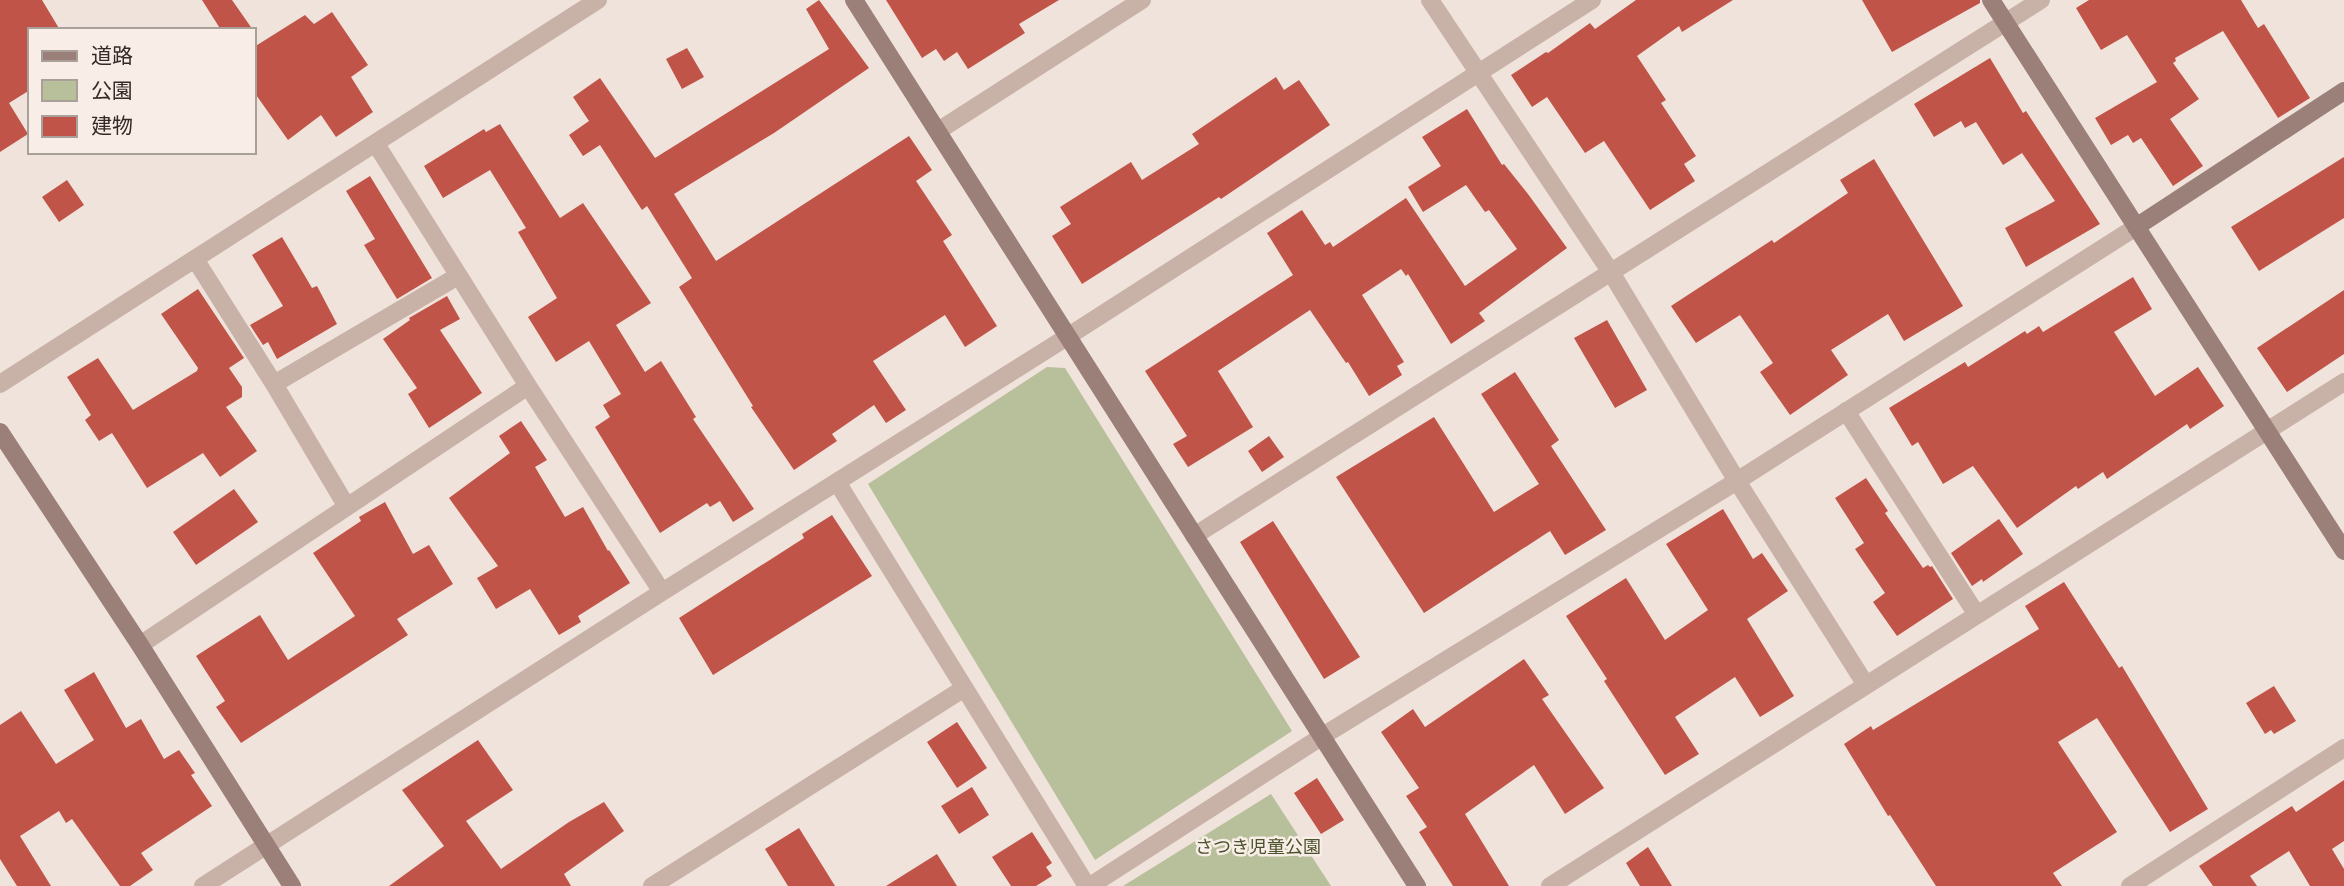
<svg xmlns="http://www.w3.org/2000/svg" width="2344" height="886" font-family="Montserrat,'Noto Sans JP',sans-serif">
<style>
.green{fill:#b8bf9b}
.building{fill:#c15448}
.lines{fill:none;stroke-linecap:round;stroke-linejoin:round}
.street{stroke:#c8b1a7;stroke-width:18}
.secondary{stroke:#9b8079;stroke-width:18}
.labels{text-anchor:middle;stroke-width:5;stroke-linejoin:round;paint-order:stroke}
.park-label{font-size:18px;fill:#4a522c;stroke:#f8eee7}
</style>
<rect width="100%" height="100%" fill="#f0e3db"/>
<!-- green -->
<path class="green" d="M1047,367L1065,368L1292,731L1095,860L868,484Z
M1271,794L1331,886H1123Z"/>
<!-- building -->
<path class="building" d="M0,0H42L60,30H30V90L9,103L28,134L0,152Z
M202,0H232L253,30H221Z
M819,0L869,68L774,133L674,194L716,261L909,136L932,170L916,181L952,235L943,241L997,326L965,347L945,315L873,361L906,410L886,423L874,405L832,434L837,441L794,470L751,407L753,406L679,287L692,278L647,206L642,210L600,145L583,156L569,135L589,121L573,97L600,78L655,158L829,49L806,9Z
M886,0H1059L1019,24L1025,33L968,69L957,52L944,61L936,49L922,58Z
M1636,0H1733L1682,32L1679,26L1637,56L1666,100L1661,103L1696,156L1684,164L1695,181L1650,210L1604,141L1585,153L1547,97L1532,107L1511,75L1546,52L1548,53L1590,23L1595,29Z
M1862,0H1980V3L1892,52Z
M2089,0H2241L2258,28L2264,24L2310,98L2278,118L2223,31L2175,58L2176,61L2173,63L2199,99L2170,119L2203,166L2173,186L2141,138L2133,143L2128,135L2111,145L2095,118L2157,82L2127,35L2101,50L2076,8Z
M332,12L368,65L351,77L373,112L336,137L321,115L288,140L254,92V47L305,15L314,24Z
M687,48L704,77L682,89L666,59Z
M1990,58L2023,113L2026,111L2100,224L2026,267L2005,228L2055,201L2022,153L2003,165L1976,122L1965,128L1961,121L1934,137L1914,104Z
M1276,77L1284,90L1299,80L1330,125L1221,199L1219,197L1082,284L1052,236L1071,224L1060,207L1131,162L1142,180L1199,144L1192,134Z
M1467,109L1502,165L1504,164L1528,194L1567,248L1479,313L1485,321L1451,344L1408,274L1406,276L1401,269L1362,295L1404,362L1397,366L1402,375L1369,396L1348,362L1346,363L1310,310L1218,371L1253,427L1188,467L1173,444L1187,436L1145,371L1293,275L1267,233L1302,210L1325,245L1330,242L1333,247L1406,198L1465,286L1517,249L1489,210L1485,212L1466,185L1423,212L1408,187L1441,166L1422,137Z
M500,124L560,218L583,203L651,303L616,325L645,372L661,361L696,417L693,419L754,509L733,522L720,501L710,507L707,503L660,533L595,427L610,417L603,405L621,394L589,341L556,362L528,317L557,298L518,232L526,228L490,170L443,198L424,166L484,129L486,132Z
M2344,157V218L2259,271L2231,227Z
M1874,159L1963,306L1904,341L1888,314L1831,350L1848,375L1790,415L1760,372L1773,363L1740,315L1696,343L1671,306L1772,240L1774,243L1848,193L1840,180Z
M370,176L432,278L397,299L364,245L375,239L346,191Z
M67,180L84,205L59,222L42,197Z
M282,237L312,288L317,286L337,324L277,359L268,342L263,345L250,325L283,306L252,255Z
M2133,277L2152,309L2114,332L2155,396L2198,367L2224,406L2190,429L2187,424L2107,479L2103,472L2078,489L2076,486L2017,528L1973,466L1943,484L1918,442L1912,446L1889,408L1965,362L1968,367L2025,331L2027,334L2039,326L2043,332Z
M198,289L244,358L229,368L242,387V397L226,407L257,451L220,477L203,453L147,488L112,433L99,441L85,420L91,415L67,377L98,358L133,410L197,371L198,368L161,314Z
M2344,290V354L2287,392L2257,348Z
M447,296L460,319L440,330L482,393L429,428L408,394L417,388L383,339L410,320L409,318Z
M1607,320L1647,390L1615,408L1574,338Z
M1515,372L1559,440L1551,446L1606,530L1565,555L1550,531L1424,613L1336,477L1434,417L1494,512L1539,484L1481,394Z
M521,421L547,460L535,467L565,517L583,507L608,551L609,550L630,583L578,616L581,622L559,635L530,589L496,609L477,578L498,566L449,498L510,453L499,436Z
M1269,436L1284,457L1262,472L1248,451Z
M1866,478L1888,511L1885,513L1923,568L1928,565L1930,567L1932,566L1953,599L1897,636L1873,602L1885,593L1855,549L1864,543L1835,498Z
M234,489L258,522L196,565L173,532Z
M385,502L413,554L429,545L453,584L397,619L408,635L241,743L216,707L225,701L196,656L260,615L288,660L355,616L313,553L361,521L359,517Z
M1723,509L1753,559L1762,553L1788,591L1747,619L1794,696L1760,717L1735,677L1675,717L1699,754L1665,775L1604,681L1607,679L1566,616L1626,578L1665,640L1708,610L1666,544Z
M832,515L872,576L713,675L679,618L804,538L802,534Z
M1999,519L2023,554L1983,582L1982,579L1972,586L1951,553Z
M1273,521L1360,657L1324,679L1240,542Z
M2064,582L2119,668L2122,666L2208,809L2170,832L2097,718L2058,742L2117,832L2053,873L2062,886H1936L1890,815L1888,816L1844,744L1871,726L1873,730L2039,629L2025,606Z
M1524,659L1549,695L1542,699L1604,788L1565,814L1534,765L1465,814L1509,886H1453L1419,832L1427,827L1406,796L1419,788L1381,732L1413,709L1425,727Z
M94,672L126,728L141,719L164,759L179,750L195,773L191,775L212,806L141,853L153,870L130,886H120L72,819L66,823L59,811L20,836L51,886H17L0,859V725L21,711L56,764L94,740L64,690Z
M2274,686L2296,721L2274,734L2271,730L2265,734L2246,703Z
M957,722L987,768L957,788L927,742Z
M478,740L513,790L466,821L501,869L569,822L604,802L624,831L564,874L571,886H389L444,846L402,790Z
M1317,778L1344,820L1321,834L1294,793Z
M2344,780V841L2332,849L2344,869V886H2310L2289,851L2250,876L2257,886H2213L2199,866L2292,806L2296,812Z
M972,787L989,815L959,834L941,806Z
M799,828L835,886H788L765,849Z
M1032,832L1052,863L1046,867L1052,876L1036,886H1011L992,857Z
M1648,847L1672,886H1640L1626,863Z
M937,854L957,886H886Z"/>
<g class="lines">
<!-- street -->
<path class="street" d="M1430,0L1612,274L1737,481L1866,685
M938,131L1142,0
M376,144L528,386L662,592
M195,259L274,384L347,507
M0,384L598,0
M274,384L458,276
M1846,411L1977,615
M837,482L1087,886
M1194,536L2041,0
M140,645L528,386
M203,886L662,592L1067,337L1592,0
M652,886L963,689
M1090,886L1321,737L1737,481L2136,227
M1550,886L2344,382
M2130,886L2344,748"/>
<!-- secondary -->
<path class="secondary" d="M854,0L1417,886
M1991,0L2344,551
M2136,227L2344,91
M0,432L140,645L292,886"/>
</g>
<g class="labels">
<!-- park labels -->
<g class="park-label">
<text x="1258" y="853">さつき児童公園</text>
</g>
</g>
<!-- legend -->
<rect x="28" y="28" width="228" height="126" fill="#f8eee7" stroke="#aaa09a" stroke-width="2"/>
<rect x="42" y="51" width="35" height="10" fill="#9b8079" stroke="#aaa09a" stroke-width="2"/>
<text x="91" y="63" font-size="21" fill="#352a27">道路</text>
<rect x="42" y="80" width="35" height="21" fill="#b8bf9b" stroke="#aaa09a" stroke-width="2"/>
<text x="91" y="98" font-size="21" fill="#352a27">公園</text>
<rect x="42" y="116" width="35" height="21" fill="#c15448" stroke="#aaa09a" stroke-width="2"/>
<text x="91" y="133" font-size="21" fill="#352a27">建物</text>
</svg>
